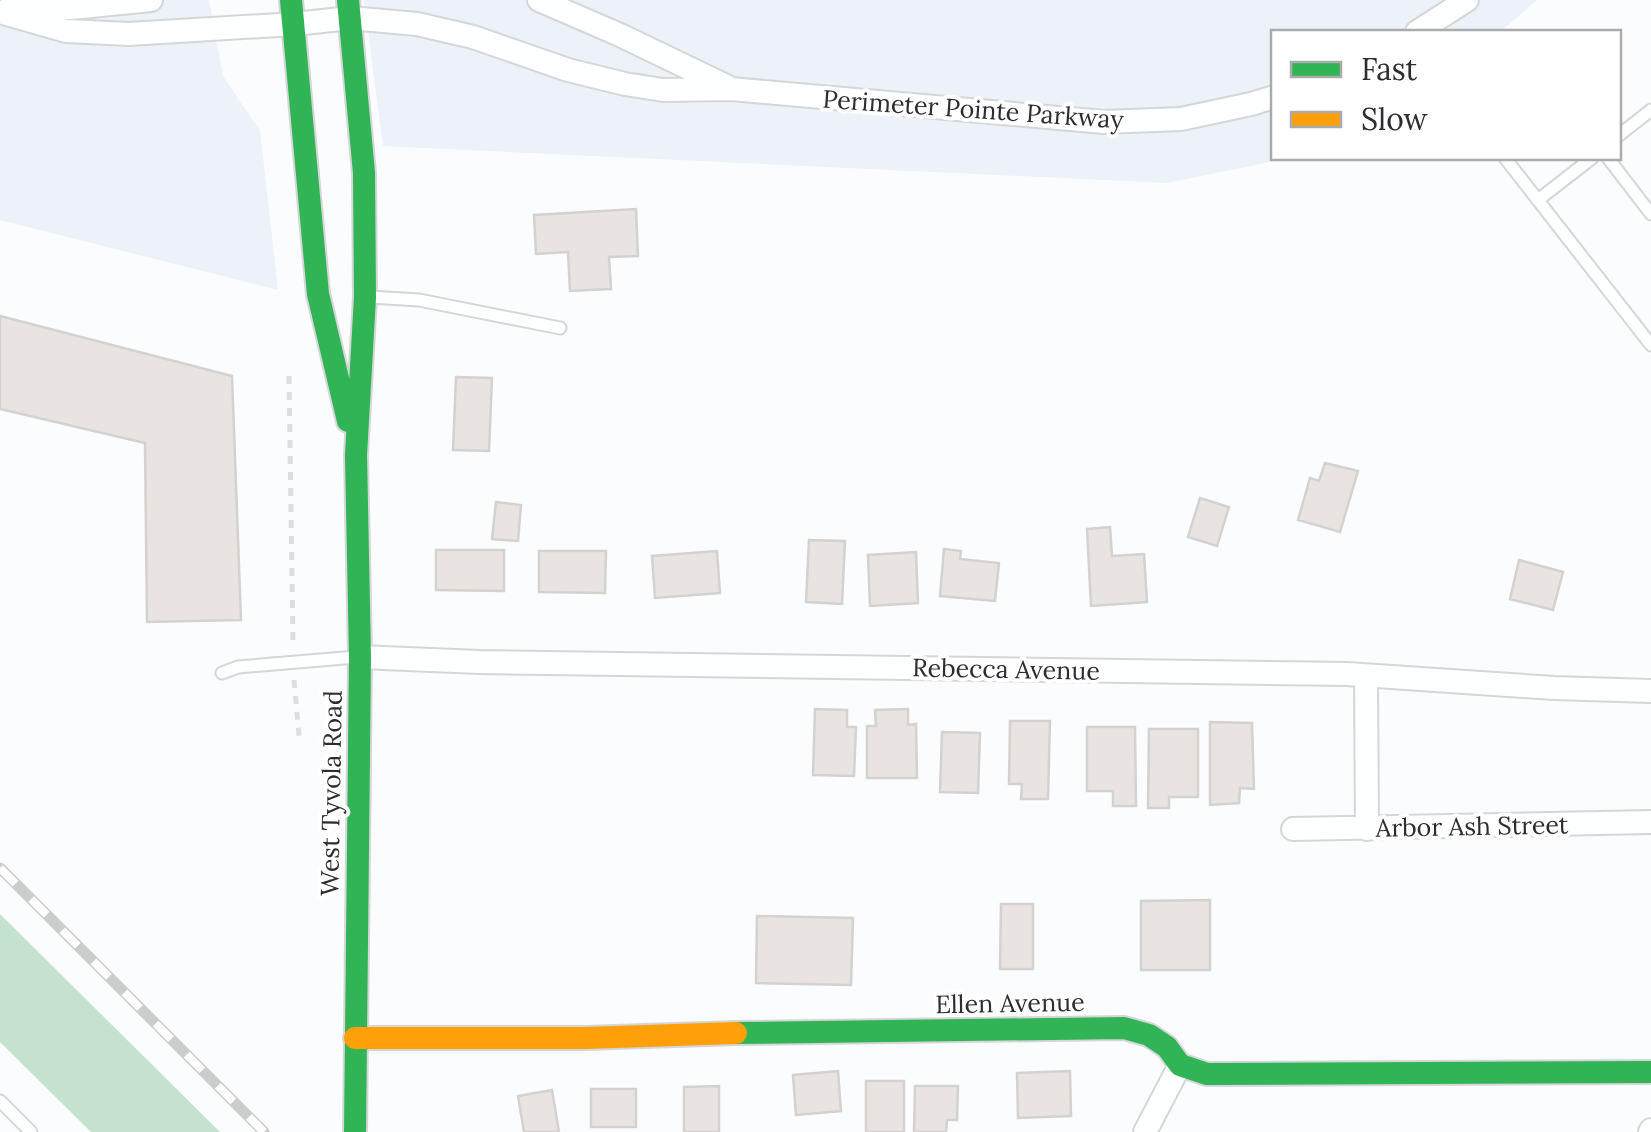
<svg xmlns="http://www.w3.org/2000/svg" width="1651" height="1132" font-family="Lora,serif">
<style>
.built{fill:#edf1f8}
.forest{fill:#c3e3cf}
.building{fill:#e9e4e1;stroke:#d2d2d1;stroke-width:2.5}
.lines{fill:none;stroke-linecap:round;stroke-linejoin:round}
.lane-casing{stroke:#d5d6d8;stroke-width:15}
.street-casing{stroke:#d5d6d8;stroke-width:26}
.fast-casing{stroke:#d5d6d8;stroke-width:26}
.slow-casing{stroke:#d5d6d8;stroke-width:26}
.path{stroke:#dddede;stroke-width:5;stroke-dasharray:8 8;stroke-linecap:butt}
.lane{stroke:#feffff;stroke-width:11}
.street{stroke:#feffff;stroke-width:22}
.fast{stroke:#30b455;stroke-width:22}
.slow{stroke:#ff9f0a;stroke-width:22}
.rail-casing{stroke:#cbcccc;stroke-width:11}
.rail{stroke:#fff;stroke-width:8;stroke-dasharray:22;stroke-linecap:butt}
.labels{text-anchor:middle;stroke-width:8;stroke-linejoin:round;paint-order:stroke}
.street-label{font-size:25px;fill:#2c2d30;stroke:#fff}
</style>
<rect width="100%" height="100%" fill="#fbfcfd"/>
<!-- built -->
<path class="built" d="M0,0H209L223,76L260,131L278,290L0,220Z
M364,0H1537L1500,32H1274V158H1289L1167,183L383,146Z"/>
<!-- forest -->
<path class="forest" d="M0,914L220,1132H91L0,1042Z"/>
<!-- building -->
<path class="building" d="M636,209L638,256L609,257L611,289L570,291L568,252L536,254L534,215Z
M0,316L232,376L241,620L147,622L145,443L0,409Z
M456,377L492,378L489,451L453,450Z
M1325,463L1358,471L1340,532L1298,520L1310,478L1319,481Z
M1200,498L1229,507L1217,546L1188,537Z
M496,502L521,505L518,541L492,539Z
M1110,527L1112,556L1144,554L1147,602L1091,606L1087,529Z
M809,540L845,541L842,604L806,602Z
M944,549L961,551L960,559L999,563L995,601L940,596Z
M436,550H504V591L436,590Z
M539,551H606L605,593L539,592Z
M717,551L720,593L655,598L652,556Z
M916,552L918,603L870,606L868,555Z
M1519,560L1563,572L1553,610L1510,599Z
M815,709L847,710V727H856L854,776L813,775Z
M908,709V725L916,724L917,778H867V726H876L875,710Z
M1010,721H1050L1048,799H1021L1022,784H1009Z
M1210,722L1252,723L1254,789L1240,788L1239,803L1210,805Z
M1087,727H1135L1136,806H1113V791H1087Z
M1149,729H1198V797H1169V808H1148Z
M942,732L980,733L978,793L940,792Z
M1210,900V970H1141V901Z
M1001,904H1033V969H1000Z
M757,916L853,918L851,985L756,983Z
M838,1071L841,1111L796,1115L793,1075Z
M1070,1071L1071,1116L1018,1118L1017,1073Z
M866,1081H904V1132H866Z
M719,1086V1132H684V1087Z
M915,1086H958L957,1120H947L946,1132H914Z
M591,1089H636V1127H591Z
M552,1090L559,1132H524L518,1096Z"/>
<g class="lines">
<!-- lane casing -->
<g class="lane-casing">
<path id="lane" d="M1618,136L1651,110
M1505,158L1651,345
M1608,158L1651,214
M1538,200L1592,158
M370,297L419,300L560,328
M222,673L238,667L356,657
M0,1101L31,1132"/>
</g>
<!-- street casing -->
<g class="street-casing">
<path id="street" d="M539,0L620,35L728,87
M10,7L71,8L151,0
M0,12L66,31L129,34L295,24L350,18L417,24L473,37L568,70L625,84L663,90L731,89L1104,122L1181,119L1251,104L1274,97
M1417,32L1467,0
M360,657L479,662L1347,674L1554,688L1651,691
M1366,676L1367,829
M1293,829L1651,822
M1145,1132L1180,1065
M1650,1132L1651,1130"/>
</g>
<!-- fast casing -->
<g class="fast-casing">
<path id="fast" d="M291,0L318,294L348,421
M348,0L364,173L365,297L356,455L360,657L355,1132
M736,1033L1124,1028L1149,1035L1167,1047L1180,1065L1207,1074L1651,1072"/>
</g>
<!-- slow casing -->
<g class="slow-casing">
<path id="slow" d="M355,1038H585L736,1033"/>
</g>
<!-- path -->
<path class="path" d="M289,376L293,644
M294,680L299,736"/>
<!-- lane -->
<use href="#lane" class="lane"/>
<!-- street -->
<use href="#street" class="street"/>
<!-- fast -->
<use href="#fast" class="fast"/>
<!-- slow -->
<use href="#slow" class="slow"/>
<!-- rail casing -->
<g class="rail-casing">
<path id="rail" d="M0,868L264,1132"/>
</g>
<!-- rail -->
<use href="#rail" class="rail"/>
</g>
<g class="labels">
<!-- street labels -->
<g class="street-label">
<text transform="translate(973 109) rotate(4)" y="9">Perimeter Pointe Parkway</text>
<text transform="translate(1006 669) rotate(1)" y="9">Rebecca Avenue</text>
<text transform="translate(331 793) rotate(-89)" y="9">West Tyvola Road</text>
<text transform="translate(1472 826) rotate(-1)" y="9">Arbor Ash Street</text>
<text transform="translate(1010 1003) rotate(-1)" y="9">Ellen Avenue</text>
</g>
</g>
<!-- legend -->
<rect x="1271" y="30" width="350" height="130" fill="#ffffff" stroke="#ababac" stroke-width="2.5"/>
<rect x="1291" y="62" width="50" height="15" fill="#30b455" stroke="#ababac" stroke-width="2.5"/>
<text x="1361" y="80" font-size="30" fill="#2c2d30">Fast</text>
<rect x="1291" y="112" width="50" height="15" fill="#ff9f0a" stroke="#ababac" stroke-width="2.5"/>
<text x="1361" y="130" font-size="30" fill="#2c2d30">Slow</text>
</svg>
